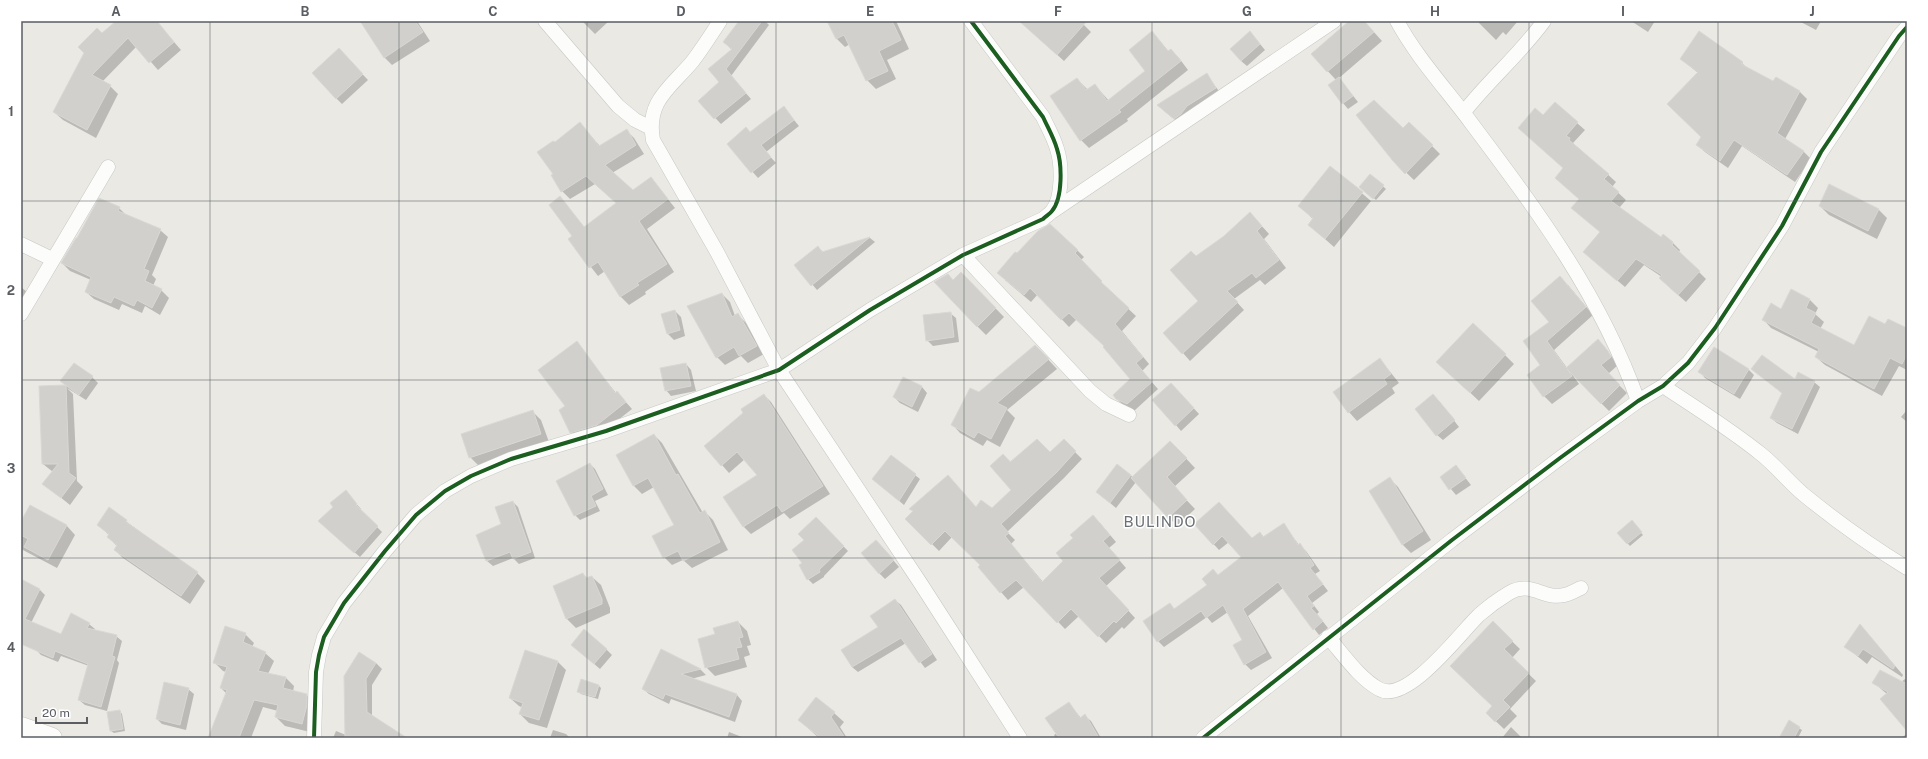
<svg xmlns="http://www.w3.org/2000/svg" width="1928" height="759" font-family="'Public Sans',sans-serif">
<style>
.shadow{fill:#0003}
.building{fill:#d1d0cd;stroke:#dad8d4}
.lines{fill:none;stroke-linecap:round;stroke-linejoin:round}
.street-casing{stroke:#c7c7c6;stroke-width:15}
.secondary-casing{stroke:#c5c6c5;stroke-width:21}
.street{stroke:#fcfcfb;stroke-width:14}
.secondary{stroke:#fcfcfb;stroke-width:20}
.cycleway-casing{stroke:#fff;stroke-width:6}
.cycleway{stroke:#1b5e20;stroke-width:4}
.grid{fill:none;stroke:#5a5e63;stroke-width:1;stroke-opacity:0.55}
.labels{text-anchor:middle;stroke-width:3;stroke-linejoin:round;paint-order:stroke}
.quarter-label{font-size:15px;letter-spacing:1px;fill:#6b7075;stroke:#fff}
.neatline{fill:none;stroke:#5a5e63;stroke-width:1.5}
.grid-label{font-size:13px;text-anchor:middle;font-weight:bold;fill:#5a5e63}
</style>
<rect width="100%" height="100%" fill="#eae9e4"/>
<!-- shadow -->
<path class="shadow" d="M118,21H156L181,50L158,70L137,46L102,82L110,86L118,94L96,138L63,120L54,112L85,52Z
M363,21H417L430,41L392,65L384,57Z
M582,21H609L595,34Z
M740,21H765L769,25L731,76L751,99L721,124L699,101L720,82L732,50L724,42Z
M831,21H896L909,49L887,60L896,79L876,89L867,80L850,44L845,47L836,38Z
M1020,21H1080L1091,32L1064,61Z
M1350,21H1364L1382,41L1339,78L1358,102L1348,109L1343,103L1336,80L1312,54Z
M1477,21H1518L1506,35L1503,32L1496,40Z
M1631,21H1655L1648,32Z
M1799,21H1821L1816,30Z
M1255,38L1265,50L1247,66L1241,61Z
M1160,41L1169,52L1171,50L1179,58L1188,70L1127,119L1128,121L1089,148L1081,140L1077,79L1088,90L1095,85L1109,101L1147,71Z
M345,56L368,80L342,104L336,98Z
M1681,59L1742,63L1747,68L1773,83L1799,91L1807,99L1785,139L1803,151L1811,159L1795,182L1742,146L1728,168L1705,152L1697,145L1702,137L1698,73Z
M1207,75L1221,94L1180,124L1163,110Z
M784,108L799,126L766,152L776,163L758,178L728,144L751,133Z
M1543,116L1577,123L1585,130L1573,143L1616,182L1612,187L1626,200L1619,208L1661,238L1663,236L1673,243L1680,250L1679,252L1706,279L1686,302L1668,286L1662,277L1644,265L1625,287L1584,252L1600,232L1579,199L1556,178L1564,168L1519,128Z
M579,123L600,146L626,130L634,138L644,154L612,173L633,191L651,178L675,208L647,229L674,272L645,292L646,294L629,305L621,297L605,271L598,276L569,239L574,236L560,198L585,228L617,203L595,184L570,199L562,191L554,174L555,144Z
M1409,123L1440,154L1414,180L1393,160L1403,130Z
M1331,167L1371,201L1334,247L1309,225L1313,219L1299,206Z
M1370,175L1386,189L1376,200L1363,189Z
M1820,206L1878,209L1887,218L1877,239L1829,215Z
M119,208L127,216L160,230L168,237L152,275L156,279L153,286L161,290L169,298L160,315L145,306L142,313L122,304L119,310L94,299L86,292L91,280L70,271L62,263Z
M1250,213L1269,234L1264,239L1286,268L1265,285L1260,280L1234,299L1244,310L1190,361L1183,353L1200,301L1196,257L1224,237Z
M870,238L875,242L817,290L796,265L818,247L823,252Z
M1077,250L1084,257L1081,260L1107,289L1136,316L1122,331L1149,364L1142,371L1158,389L1134,411L1124,406L1117,399L1132,379L1106,346L1077,319L1069,327L1038,294L1031,302L1005,280Z
M953,281L970,282L1004,317L986,335L977,326Z
M1568,285L1593,315L1554,350L1567,368L1605,348L1618,365L1608,374L1627,393L1609,411L1572,374L1579,384L1552,404L1544,396L1542,365L1551,322Z
M21,287L27,292L21,305Z
M722,294L730,302L735,316L738,315L746,323L764,354L748,363L741,356L725,365L717,357Z
M1810,300L1818,308L1815,314L1824,322L1820,329L1855,346L1886,326L1907,330V370L1899,366L1882,396L1825,365L1816,357L1819,352L1771,328L1763,319L1781,310Z
M675,311L681,317L685,336L674,340L668,334L662,315Z
M950,313L956,318L959,342L933,346L927,340Z
M576,343L616,393L617,392L632,409L604,431L577,439L570,432L566,407Z
M1044,355L1057,369L1007,410L1015,418L1000,447L987,440L983,446L960,433L952,424L979,394Z
M1505,355L1514,364L1479,401L1446,370Z
M1380,359L1399,383L1392,388L1395,393L1357,421L1349,412Z
M686,364L691,370L696,391L671,396L666,390Z
M1752,369L1795,380L1814,382L1820,387L1798,434L1777,423L1771,418L1783,394Z
M1749,370L1754,375L1740,399L1705,378L1700,372Z
M92,377L98,383L86,400L67,388L73,394L77,481L83,487L70,505L44,484L53,472L43,464L40,387L67,386L62,381Z
M904,378L922,387L927,393L918,412L900,403L894,397Z
M1177,390L1199,414L1181,431L1176,425Z
M764,395L771,402L830,494L790,519L784,513L751,534L744,527L758,475L745,459L729,473L722,465Z
M1439,401L1459,427L1443,440L1437,435Z
M1907,410V422L1901,417Z
M532,411L541,420L549,442L479,466L470,457Z
M654,435L662,443L703,513L705,512L713,520L728,550L692,568L683,560L672,565L664,557L676,526L654,487L642,494L634,486L617,455Z
M1064,441L1082,459L1064,478L1007,532L1015,540L1011,544L1043,582L1100,523L1116,542L1109,548L1126,568L1106,586L1135,618L1124,629L1122,627L1106,643L1079,616L1065,629L1024,587L1008,600L979,567L982,565L952,537L939,551L907,519L914,512L911,509L976,508L992,509L1013,490L1003,455L1011,462L1050,453Z
M1179,451L1195,468L1174,487L1195,509L1177,526L1136,482L1116,508L1097,492L1131,475L1132,477Z
M891,456L920,479L904,505L873,479Z
M590,464L595,469L608,495L595,501L600,511L580,520L575,515Z
M1456,466L1471,485L1456,495L1441,477Z
M1390,479L1398,487L1431,540L1411,553L1402,544Z
M350,497L361,509L360,510L382,532L360,557L324,526Z
M513,502L518,507L535,558L519,564L513,558L493,566L487,561L477,535L503,525Z
M30,506L67,526L75,535L57,568L21,549V524Z
M109,509L197,573L205,581L190,604L123,558L115,550L117,546L108,537L109,535L98,525Z
M816,518L848,551L824,576V577L813,584L808,579L804,563L806,540Z
M1631,522L1643,535L1630,546L1618,533Z
M1195,524L1252,539L1260,533L1264,537L1284,525L1299,545L1306,551L1320,571L1315,574L1328,591L1312,603L1319,612L1317,614L1328,628L1319,635L1283,588L1248,616L1272,658L1251,670L1245,664L1244,640L1228,612L1212,623L1207,617L1164,647L1158,641L1170,604L1175,610L1243,557L1229,542L1219,550Z
M882,547L899,567L885,579L879,573Z
M583,574L588,579L592,577L601,585L610,608V613L576,628L567,619L554,587Z
M21,580L40,590L45,595L31,623L61,636L89,624L95,629L94,631L116,636L122,641L117,660L119,663L107,711L85,705L79,700L89,666L61,656L58,662L41,655L21,634Z
M895,600L901,605L937,660L925,668L906,643L858,672L852,667L842,650L880,628Z
M738,622L747,631L751,645L747,646L750,655L744,657L747,667L715,676L706,667L716,635Z
M1493,623L1520,649L1512,658L1536,681L1510,709L1517,716L1504,729L1487,713L1493,707Z
M1860,625L1903,675L1902,677L1872,657L1867,664L1846,647Z
M245,634L254,643L252,647L265,653L274,661L268,674L286,678L294,686L293,692L306,695L315,703L310,732L285,726L276,717L278,711L263,707L251,738H210L227,694L221,688L226,672L223,671L214,662Z
M606,649L612,655L600,669L578,650Z
M662,650L701,670L706,675L691,679L737,695L742,701L735,722L671,699L669,704L649,694L643,689Z
M558,662L566,670L547,728L529,723L520,714L523,708L519,706L510,698Z
M376,663L382,669L372,685V717L404,738H333L336,731L346,735L345,677Z
M1905,679L1907,681V730L1887,694L1874,683L1901,682Z
M599,686L601,688L598,699L581,694L579,692Z
M188,689L194,694L186,730L162,724L157,719Z
M1069,704L1081,718L1085,716L1091,721L1101,738H1056L1054,735L1057,733Z
M120,711L122,714L125,731L114,733L111,731Z
M834,713L844,722L840,727L847,738H819L799,720Z
M1789,722L1802,730L1798,738H1781Z
M1511,727L1522,738H1502Z
M553,730L566,734L570,738H550Z
M729,732L742,737V738H727Z
M1907,733V738H1905L1903,737Z"/>
<!-- building -->
<path class="building" d="M116,21H157L174,42L149,63L128,38L92,75L111,85L87,130L53,112L84,53L78,47L97,28L102,33Z
M360,21H415L423,32L384,58Z
M739,21H762L726,69L746,93L714,119L698,101L719,82L708,69L732,49L723,42Z
M827,21H892L901,40L879,51L888,71L866,81L844,35L836,39Z
M1019,21H1087L1057,55Z
M1349,21H1364L1374,32L1327,72L1311,54Z
M1152,31L1168,51L1171,49L1181,61L1119,110L1121,112L1080,141L1050,96L1077,78L1086,90L1095,84L1107,101L1145,71L1129,50Z
M1250,31L1260,44L1241,61L1230,49Z
M1699,31L1743,62L1741,64L1773,81L1776,77L1800,91L1777,133L1804,151L1787,175L1734,140L1720,161L1696,145L1701,137L1667,104L1698,72L1680,59Z
M339,48L363,74L336,99L312,73Z
M1207,73L1216,88L1187,106L1181,114L1174,119L1157,105Z
M1339,77L1353,96L1342,104L1328,85Z
M1374,100L1403,128L1409,122L1433,145L1405,174L1393,161L1356,115Z
M1555,102L1578,122L1566,136L1570,138L1569,140L1609,174L1604,179L1619,192L1611,201L1661,237L1663,234L1673,242L1672,245L1700,271L1678,295L1659,278L1662,275L1636,259L1617,281L1583,252L1600,232L1571,208L1579,199L1555,178L1563,168L1518,128L1535,108L1543,115Z
M784,106L794,120L761,145L771,157L751,173L727,144L746,127L750,132Z
M580,122L599,146L627,129L636,145L605,165L633,190L651,177L668,199L639,221L667,264L637,283L639,285L620,297L598,262L589,268L568,239L572,236L549,205L560,196L584,227L616,203L586,176L561,192L551,175L553,174L537,152L553,141L555,142Z
M1330,166L1363,192L1325,239L1308,225L1313,218L1298,206Z
M1370,174L1384,185L1373,199L1359,187Z
M1829,184L1879,209L1868,231L1819,206Z
M99,198L120,207L118,211L161,229L144,269L149,271L145,281L162,289L152,308L137,300L134,306L114,297L111,303L85,292L91,277L61,263L76,238H77Z
M1250,212L1262,226L1257,231L1279,260L1256,278L1252,273L1227,291L1238,302L1182,354L1163,333L1198,301L1170,270L1191,251L1196,256L1224,236Z
M1050,224L1078,250L1075,253L1102,281L1101,282L1129,308L1115,324L1143,357L1136,363L1152,382L1127,404L1116,399L1113,395L1130,379L1103,347L1104,346L1069,313L1061,320L1030,288L1024,295L997,273L1015,252L1017,253L1038,231Z
M870,237L811,286L794,265L818,246L822,252Z
M961,272L996,308L977,327L934,282L948,274L953,280Z
M1560,276L1586,307L1547,341L1566,368L1598,339L1608,351L1611,357L1601,365L1620,385L1601,404L1567,369L1572,376L1543,397L1527,375L1540,365L1523,341L1549,322L1531,301Z
M1791,289L1810,299L1806,308L1816,313L1811,323L1854,345L1869,316L1885,324L1888,319L1907,328V354L1902,364L1890,358L1874,389L1815,357L1819,349L1762,320L1771,303L1781,309Z
M722,293L732,317L738,313L757,346L739,356L734,347L716,358L687,306Z
M675,310L680,330L667,334L661,314Z
M951,312L954,337L926,341L923,315Z
M1473,323L1506,354L1470,393L1436,362Z
M577,341L615,393L617,391L626,402L597,425L570,433L559,410L565,406L538,370Z
M1035,345L1049,359L997,403L1007,408L991,439L978,432L974,438L951,425L970,388L979,392Z
M1714,347L1749,369L1734,394L1698,372Z
M1762,355L1795,379L1798,372L1815,381L1792,429L1770,418L1782,393L1751,369Z
M1380,358L1391,374L1384,379L1387,384L1348,413L1333,392Z
M74,363L93,376L79,395L60,381Z
M686,363L691,386L665,391L660,368Z
M903,377L922,386L912,407L893,397Z
M1171,383L1194,408L1175,426L1152,400Z
M66,385L69,473L76,478L61,498L42,484L58,464H42L39,386Z
M764,394L823,486L782,512L777,505L743,527L723,497L757,475L737,452L721,466L704,446L743,413L741,409Z
M1433,394L1455,420L1436,436L1415,409Z
M533,410L541,434L469,458L461,434Z
M654,434L676,475L678,474L700,513L705,510L720,542L683,561L678,551L663,558L652,536L674,525L648,478L633,486L616,455Z
M1037,439L1050,452L1064,439L1076,451L1057,472L1001,524L1009,533L1005,536L1042,582L1063,561L1056,553L1073,538L1070,535L1093,515L1110,535L1103,541L1120,560L1099,578L1129,610L1116,623L1114,621L1098,637L1071,609L1057,623L1016,580L1000,593L978,567L980,565L945,531L931,545L905,519L913,511L909,509L948,475L976,507L981,500L992,508L1011,490L990,466L1003,454L1010,462Z
M1170,441L1187,458L1167,477L1187,500L1168,518L1131,478Z
M891,455L916,474L899,501L872,479Z
M590,463L603,489L591,496L596,506L574,516L556,481Z
M1117,464L1131,475L1110,503L1096,492Z
M1456,465L1466,478L1449,490L1440,477Z
M1390,477L1423,531L1402,545L1369,491Z
M346,490L357,504L356,505L378,526L354,553L318,521L333,507L330,503Z
M513,501L531,552L513,559L510,552L486,561L476,535L501,524L495,507Z
M1219,502L1252,538L1260,532L1263,537L1284,523L1298,545L1300,543L1314,565L1310,568L1323,584L1307,596L1314,606L1311,608L1323,621L1313,630L1278,582L1243,609L1266,652L1244,665L1233,645L1242,640L1223,605L1206,618L1201,611L1157,642L1143,621L1170,603L1174,609L1207,585L1202,579L1213,569L1218,575L1241,557L1222,536L1213,545L1194,524Z
M30,505L67,525L48,560L24,547L28,539L21,535V521Z
M109,507L127,520L126,522L198,572L181,596L114,550L117,545L107,537L109,534L97,525Z
M816,517L844,546L819,570L820,572L807,580L799,565L802,563L792,550L804,540L798,534Z
M1632,520L1642,532L1627,544L1617,533Z
M876,540L894,560L879,574L861,553Z
M583,573L585,578L592,576L602,599V604L566,619L553,586Z
M21,579L40,589L25,619L61,634L71,613L90,623L87,628L117,635L112,656L115,657L101,707L78,700L88,664L55,651L53,658L21,644Z
M895,599L932,654L919,663L901,638L852,667L841,650L878,627L870,616Z
M738,621L743,637L739,638L742,647L736,648L739,659L705,668L698,639L715,634L713,628Z
M1493,621L1513,641L1504,649L1529,673L1503,700L1510,707L1495,722L1486,713L1492,706L1450,666Z
M1860,624L1895,666L1893,669L1863,649L1858,656L1844,647Z
M225,626L246,633L243,642L266,652L258,671L286,677L283,688L307,694V705L302,724L275,717L278,705L254,700L239,738H208L227,690L220,688L227,667L213,663Z
M584,629L607,649L594,664L571,645Z
M661,649L701,669L681,674L737,694L729,717L665,694L663,699L642,689Z
M525,650L558,661L539,720L519,714L523,703L509,698Z
M359,652L376,663L366,679L367,712L407,738H345L344,676Z
M1880,670L1907,684V731L1880,699L1888,692L1872,683Z
M581,679L599,685L595,697L577,692Z
M164,682L189,688L180,725L156,719Z
M816,697L835,712L831,717L845,738H821L798,720Z
M1069,702L1080,718L1085,714L1099,738H1059L1045,718Z
M120,710L123,729L110,731L107,712Z
M1789,720L1800,727L1794,738H1779Z"/>
<g class="lines">
<!-- street casing -->
<g class="street-casing">
<path id="street" d="M545,21L618,106L635,120L651,128
M720,21C711,35 702,49 692,62C670,88 646,101 653,140L717,252L779,370L921,584L1020,738
M1397,21C1417,58 1447,90 1472,124C1538,212 1601,296 1638,401
M1464,112C1489,80 1520,54 1544,21
M1053,211L1334,21
M21,244L52,259
M963,255L1090,391L1106,404L1129,415
M21,314L108,167
M1663,386C1696,408 1730,429 1761,454C1776,466 1788,481 1803,494C1836,521 1871,546 1907,568
M1328,637C1343,654 1359,678 1379,689C1407,705 1461,632 1479,615C1488,607 1499,599 1509,593C1531,580 1543,600 1564,595C1570,594 1576,590 1581,588
M314,738L316,672L319,655L324,637L344,603L385,551L416,515L445,491L471,476L511,459L606,431L779,370L870,310L963,255L1043,219C1046,216 1050,214 1052,211C1063,198 1062,164 1057,149C1054,138 1048,128 1043,117L971,21
M1203,738L1452,540L1560,458L1638,401L1663,386L1688,363L1715,328L1782,226L1821,152L1899,36L1907,27"/>
</g>
<!-- secondary casing -->
<g class="secondary-casing">
<path id="secondary" d="M21,727L52,738"/>
</g>
<!-- street -->
<use href="#street" class="street"/>
<!-- secondary -->
<use href="#secondary" class="secondary"/>
<!-- cycleway casing -->
<g class="cycleway-casing">
<path id="cycleway" d="M314,738L316,672L319,655L324,637L344,603L385,551L416,515L445,491L471,476L511,459L606,431L779,370L870,310L963,255L1043,219C1046,216 1050,214 1052,211C1063,198 1062,164 1057,149C1054,138 1048,128 1043,117L971,21
M1203,738L1452,540L1560,458L1638,401L1663,386L1688,363L1715,328L1782,226L1821,152L1899,36L1907,27"/>
</g>
<!-- cycleway -->
<use href="#cycleway" class="cycleway"/>
</g>
<!-- grid -->
<path class="grid" d="M210,21V738M399,21V738M587,21V738M776,21V738M964,21V738M1152,21V738M1341,21V738M1529,21V738M1718,21V738M21,201H1907M21,380H1907M21,558H1907"/>
<g class="labels">
<!-- quarter labels -->
<g class="quarter-label">
<text x="1160" y="527">BULINDO</text>
</g>
</g>
<!-- border -->
<rect width="1928" height="759" fill="none" stroke="#ffffff" stroke-width="44"/>
<!-- scale -->
<path d="M36 717v6h51v-6" fill="none" stroke="#5a5e63" stroke-width="2"/>
<text x="42" y="717" font-size="12" fill="#5a5e63" stroke="#ffffff" stroke-width="3" paint-order="stroke">20 m</text>
<rect x="22" y="22" width="1884" height="715" class="neatline"/>
<g class="grid-label">
<text x="116" y="16">A</text>
<text x="305" y="16">B</text>
<text x="493" y="16">C</text>
<text x="681" y="16">D</text>
<text x="870" y="16">E</text>
<text x="1058" y="16">F</text>
<text x="1247" y="16">G</text>
<text x="1435" y="16">H</text>
<text x="1623" y="16">I</text>
<text x="1812" y="16">J</text>
<text x="11" y="116">1</text>
<text x="11" y="295">2</text>
<text x="11" y="473">3</text>
<text x="11" y="652">4</text>
</g>
</svg>
